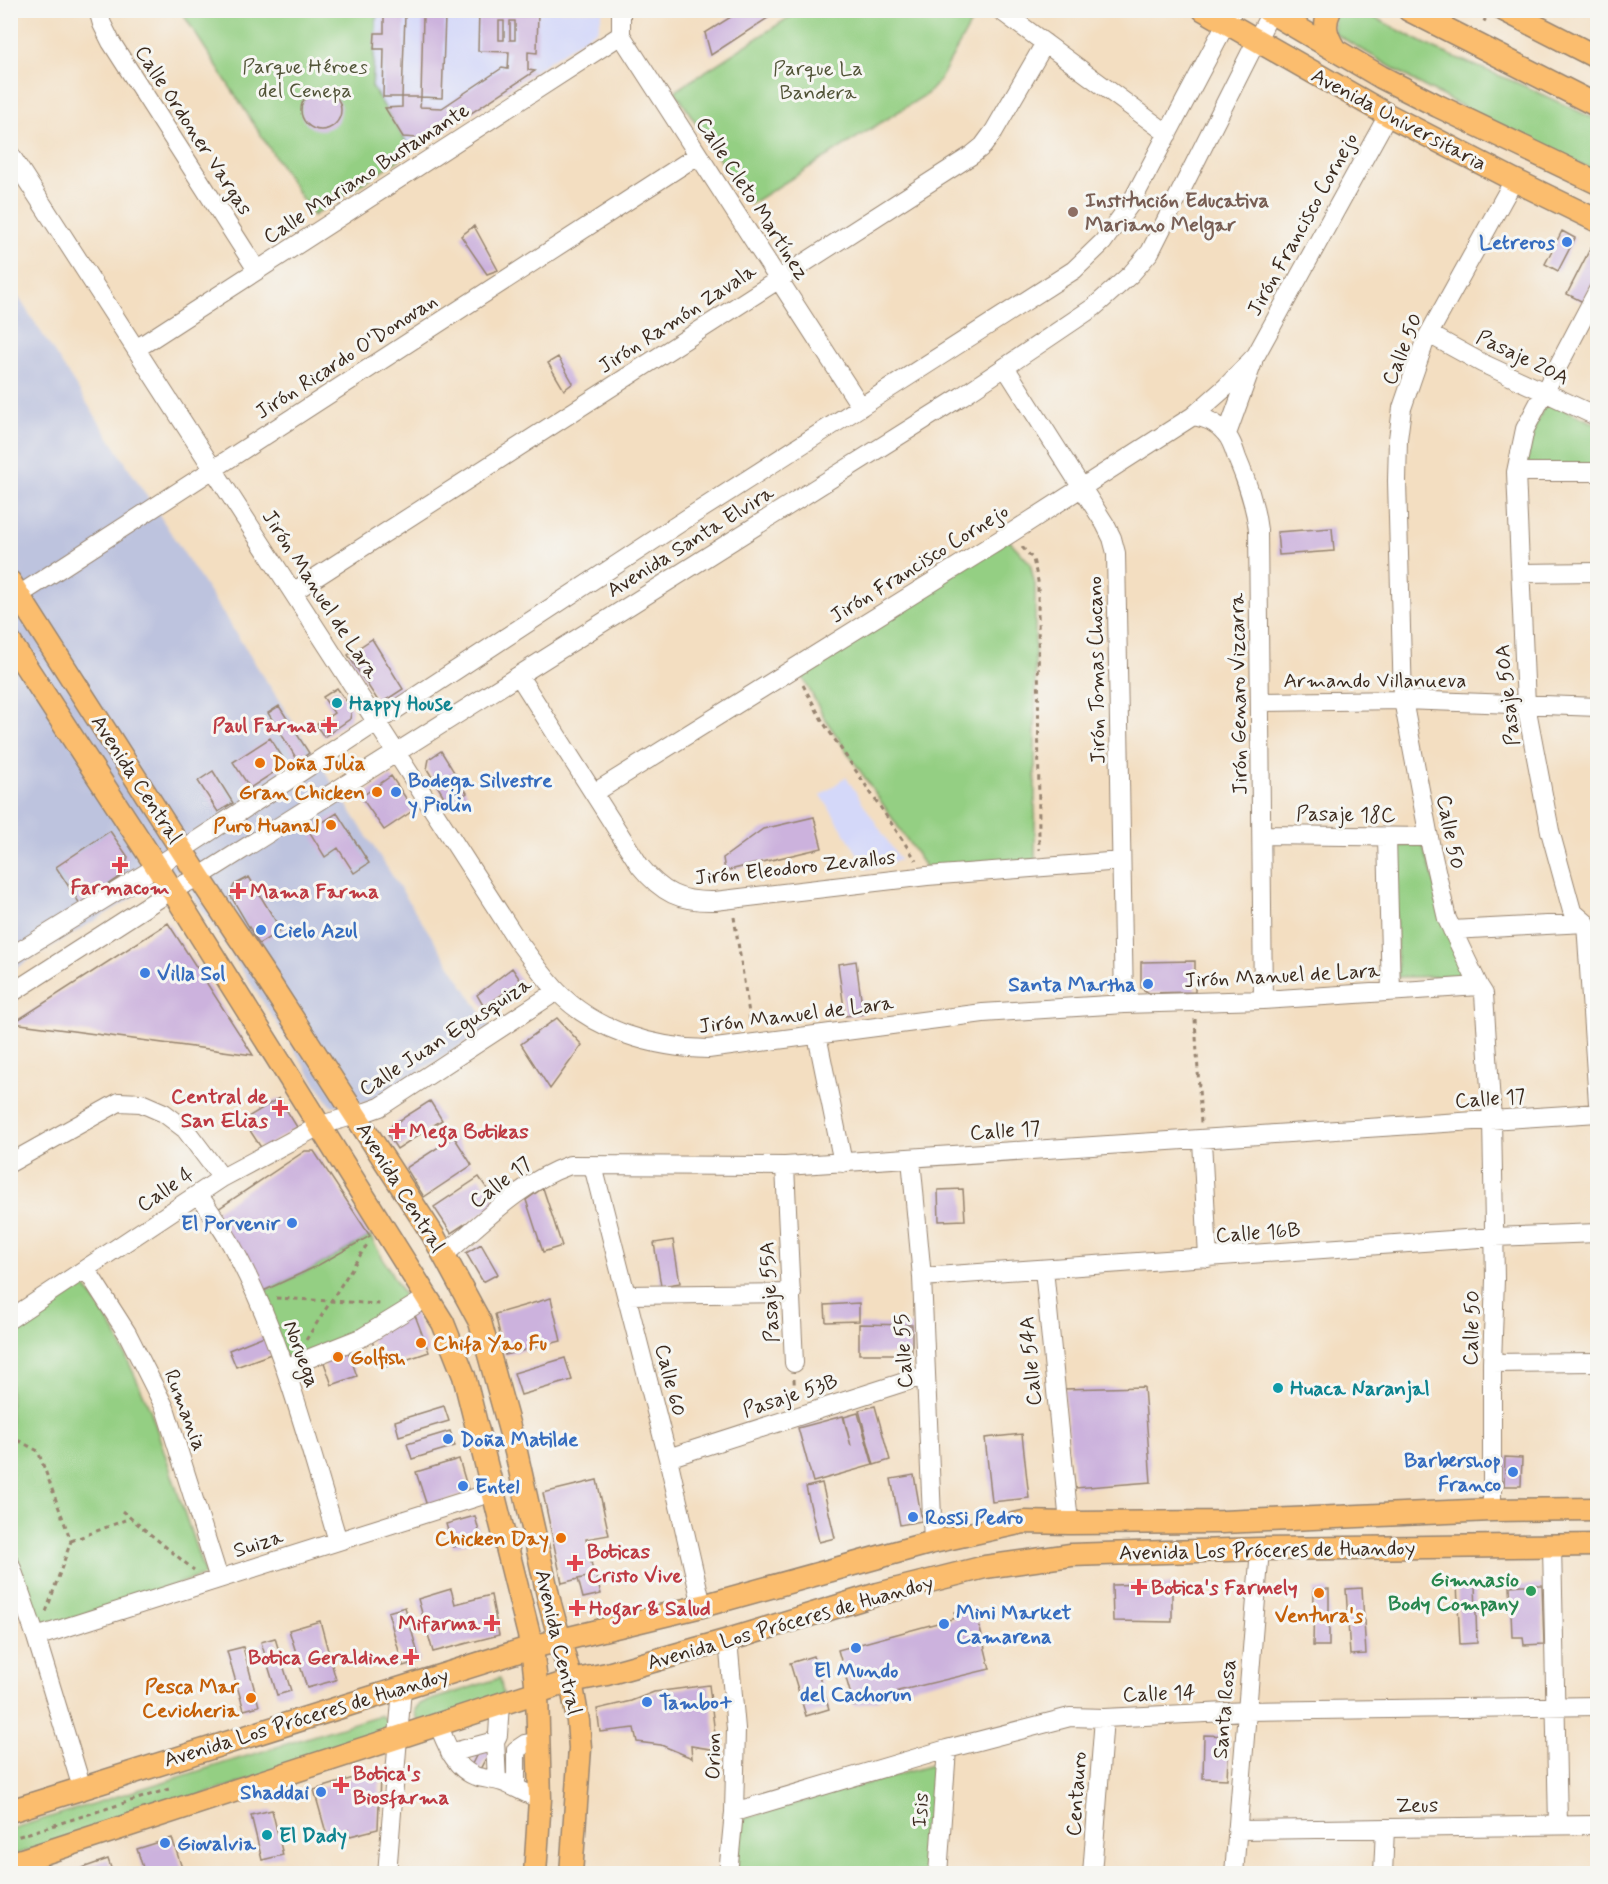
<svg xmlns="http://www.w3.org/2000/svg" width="1608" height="1884" font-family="Mynerve,sans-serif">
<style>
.built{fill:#d4d8f9}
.industrial{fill:#bdc3de}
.green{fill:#94cf83;stroke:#687c50;stroke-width:1.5}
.building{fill:#ccb2dd;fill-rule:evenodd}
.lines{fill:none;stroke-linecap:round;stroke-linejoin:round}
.minor-casing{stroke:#978470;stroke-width:20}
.major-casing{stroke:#978470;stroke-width:25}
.path{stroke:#978470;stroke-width:3;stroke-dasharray:4.5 4.5;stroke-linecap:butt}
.minor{stroke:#fff;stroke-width:18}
.major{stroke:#fbbd6e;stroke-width:22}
.education-dot{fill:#8d6e63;stroke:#f6f6f2;stroke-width:2}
.shop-dot{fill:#3f7fe0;stroke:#f6f6f2;stroke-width:2}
.culture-dot{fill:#0f9aa8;stroke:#f6f6f2;stroke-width:2}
.health-dot{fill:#e0444e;stroke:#f6f6f2;stroke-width:2}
.food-dot{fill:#e8710a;stroke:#f6f6f2;stroke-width:2}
.leisure-dot{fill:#2e9e5b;stroke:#f6f6f2;stroke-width:2}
.labels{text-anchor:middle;stroke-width:6;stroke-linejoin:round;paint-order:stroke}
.park-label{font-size:21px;fill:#515337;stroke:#f6f6f2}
.street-label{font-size:21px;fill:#3b2a1e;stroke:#f6f6f2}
.education-label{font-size:21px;font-weight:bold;fill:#785e54;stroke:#f6f6f2;text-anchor:start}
.shop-label{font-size:21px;font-weight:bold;fill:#366cbe;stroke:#f6f6f2;text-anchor:start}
.culture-label{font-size:21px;font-weight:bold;fill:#0d838f;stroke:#f6f6f2;text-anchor:start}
.health-label{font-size:21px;font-weight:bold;fill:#be3a42;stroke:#f6f6f2;text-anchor:start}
.food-label{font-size:21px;font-weight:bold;fill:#c56008;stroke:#f6f6f2;text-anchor:end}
.leisure-label{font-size:21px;font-weight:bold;fill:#27864d;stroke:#f6f6f2;text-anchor:end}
</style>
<rect width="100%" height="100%" fill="#f6f6f2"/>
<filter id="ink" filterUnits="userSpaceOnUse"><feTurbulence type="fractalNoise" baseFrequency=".0167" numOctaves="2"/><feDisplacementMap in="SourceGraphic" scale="12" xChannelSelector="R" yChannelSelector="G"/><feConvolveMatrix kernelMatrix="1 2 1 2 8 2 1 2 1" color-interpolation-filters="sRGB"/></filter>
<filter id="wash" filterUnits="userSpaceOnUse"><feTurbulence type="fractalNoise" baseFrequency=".008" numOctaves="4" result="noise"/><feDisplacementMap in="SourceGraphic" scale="24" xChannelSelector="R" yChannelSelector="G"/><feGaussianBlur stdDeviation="1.35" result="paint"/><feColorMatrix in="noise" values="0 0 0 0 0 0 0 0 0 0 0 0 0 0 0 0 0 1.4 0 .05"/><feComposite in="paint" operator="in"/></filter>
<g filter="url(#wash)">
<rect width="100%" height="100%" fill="#f3dec1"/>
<!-- built -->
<path class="built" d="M377,11H603L598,29L412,151L372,87Z
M846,777L900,860L867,869L821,795Z"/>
<!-- industrial -->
<path class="industrial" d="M10,284L490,1027L370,1102L331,1106L177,871L11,971Z"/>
<!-- green -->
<path class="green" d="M974,10L977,12L939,81L927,94L749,205L675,91L799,11Z
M181,11H377L372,87L412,151L313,216Z
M1334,11H1362L1435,49L1520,84L1597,120V172L1512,132L1423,86L1334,33Z
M1546,402L1597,424V466L1526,465L1533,432Z
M1009,540L1030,563L1035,585V860L926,868L825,719L798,668Z
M1422,844L1467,976L1398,977L1393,847Z
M370,1236L409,1304L346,1338L288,1362L257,1294L315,1267Z
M83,1283L114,1330L150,1409L205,1575L39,1629L23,1574L11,1545L10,1329Z
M500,1678L504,1699L421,1723L416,1718L415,1710L419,1704Z
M380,1715L386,1720L391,1727L388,1736L11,1856V1829Z
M939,1763L930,1873L736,1874L742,1819Z"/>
<g id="blocks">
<!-- building -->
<path class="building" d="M479,10H500L499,14H504V10H510V14H515V10H538L537,53L528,52V70L535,71L432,139L403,137L385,108L402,107V97H383L384,49H374L375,33H384V15H405L402,97H421L420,107L442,108L502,68L508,69L509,52L478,51ZM499,21H504V40H499ZM510,21H515V40H510Z
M742,10H780L711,55L705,33Z
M423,16L445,17L442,98L421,97Z
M301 110a20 20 0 1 1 40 0a20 20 0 1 1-40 0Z
M474,226L498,270L487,274L461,236Z
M1562,231L1575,238L1558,271L1545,264Z
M1591,247L1598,250V273L1583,302L1567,294Z
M558,357L573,383L564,390L548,363Z
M1332,528L1334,551L1279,555L1277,532Z
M372,639L403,689L380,704L348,655Z
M337,688L352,709L350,719L324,737L316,725L334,713L323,697Z
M279,706L309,753L298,761L268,713Z
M270,738L287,764L250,788L233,762Z
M441,751L467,793L449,805L427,769L429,759Z
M213,771L233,803L218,812L198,781Z
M391,776L414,810L384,830L361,797Z
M337,813L369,863L354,873L338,848L325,857L309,831Z
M814,817L822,848L725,871L723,858L763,829Z
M110,831L128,857L124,874L80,904L56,867Z
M249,877L281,930L259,944L230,895L234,885Z
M168,923L253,1055L13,1023Z
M856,961L863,1014L845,1016L838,964Z
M1195,961V992L1149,993L1141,988V962Z
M512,968L521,981L484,1007L477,995Z
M557,1018L582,1045L550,1089L521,1044Z
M279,1098L297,1127L262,1149L243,1120Z
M430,1101L442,1120L397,1149L388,1135L392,1125Z
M454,1137L472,1165L424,1197L406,1168Z
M305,1151H314L370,1236L315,1267L257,1294L215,1211Z
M479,1177L497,1203L451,1233L434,1207Z
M543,1188L562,1246L543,1252L526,1200Z
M963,1189L965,1220L939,1221L938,1190Z
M673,1240L680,1283L661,1286L654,1243Z
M481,1244L498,1274L483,1282L466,1253Z
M551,1298L561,1341L505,1355L495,1314Z
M859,1303V1321L826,1322L825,1305Z
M413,1310L429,1352L382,1368L371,1338Z
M859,1324L912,1325V1354H859Z
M264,1336L271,1354L236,1367L229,1350Z
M347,1348L357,1376L332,1385L322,1357Z
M565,1358L572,1380L521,1395L514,1373Z
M1144,1387L1151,1482L1075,1488L1064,1389Z
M444,1406L449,1421L399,1436L395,1421Z
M875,1406L890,1460L874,1465L859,1410Z
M858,1413L873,1465L813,1482L798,1428L843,1416L851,1446L844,1417Z
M450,1431L455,1446L412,1459L407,1444Z
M1022,1434L1029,1498L992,1502L985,1438Z
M1505,1457L1522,1458L1521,1486H1504Z
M459,1459L469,1493L427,1506L416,1472Z
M914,1475L922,1521L900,1525L891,1479Z
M597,1480L609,1535L586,1539L594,1575L562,1583L543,1493Z
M822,1483L835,1538L819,1542L806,1487Z
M475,1516L481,1539L453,1547L446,1524Z
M596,1575L601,1594L583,1598L578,1579Z
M1148,1584H1172V1622L1113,1621L1112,1585Z
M1457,1584H1475L1477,1643L1460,1644Z
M1522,1585H1542L1544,1644L1524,1645L1523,1637H1512L1510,1586Z
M1362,1588L1366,1654L1350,1655L1346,1589Z
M451,1589L455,1604L491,1595L499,1635L433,1652L418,1599Z
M1314,1589H1329V1646H1313Z
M405,1607L420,1661L403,1666L388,1612Z
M975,1608L990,1669L898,1691L899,1693L878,1698L879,1700L854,1706L838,1650L956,1618L954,1612Z
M320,1621L336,1680L307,1688L289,1630Z
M275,1638L291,1691L277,1695L261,1642Z
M243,1647L259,1706L244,1710L227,1651Z
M813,1656L829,1709L806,1716L790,1663Z
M709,1685L717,1750L691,1746L692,1758L661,1745L637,1742L634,1728L600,1732L597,1709L631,1701L654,1692Z
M1204,1735L1229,1736L1227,1779L1203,1778Z
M492,1747L495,1757L485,1760L478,1773L470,1768L478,1752Z
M376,1771L380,1776L378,1829L350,1836L348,1830L327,1836L314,1790Z
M272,1810L283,1855L262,1860L251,1815Z
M172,1838L184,1874H145L137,1849Z
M108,1859L113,1874H68V1873Z"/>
</g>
</g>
<g filter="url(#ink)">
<use href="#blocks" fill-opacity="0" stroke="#978470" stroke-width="1.5"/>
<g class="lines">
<!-- minor casing -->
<g class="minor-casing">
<path id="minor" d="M98,10L102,24L111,42L257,270
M621,10V35L861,407
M1000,10L1168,134
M10,154L517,940C530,957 542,975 557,991C595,1031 654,1048 708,1049L983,1013L1124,1004L1263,1000L1479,986
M1598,290L1525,429L1516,472L1526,705L1550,831L1572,911L1586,923L1598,1103
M1429,334L1482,363L1598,417
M136,349L621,35
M1005,367L1105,524L1112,538L1116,553L1124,1004
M1193,416C1206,418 1216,422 1225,433C1231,439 1234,449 1237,458C1247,482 1255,504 1258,530L1263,1000
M1227,434L1253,362
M1516,472H1598
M1521,573L1598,572
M293,592L972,155L983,146L994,131L1045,43
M19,595L698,155
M519,676L640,866C662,893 680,902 715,901L927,876L1121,861
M1261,702L1403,700L1598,707
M594,793L1011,533L1193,416L1226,387L1256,355L1388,115
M1262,835L1429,837
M1387,837L1391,992
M1452,930L1586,923
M10,957L156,867L686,519L1074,270L1103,242L1131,203L1233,10
M10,994L172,890L199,877L962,396L1094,307L1131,274L1150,252L1272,10
M817,1035L843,1163
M1202,1140L1208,1258
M911,1159L922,1277L933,1542
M10,1163L119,1102L141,1103L164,1113L185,1129L222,1178
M593,1166L668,1458L702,1606
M785,1166L794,1363
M198,1194C209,1210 221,1226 231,1244C282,1336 307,1440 338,1541
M444,1255C483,1222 521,1182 570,1165L785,1166L1598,1113
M86,1269L127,1333L165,1408L219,1579
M1044,1269L1069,1523
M922,1277L1494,1237L1598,1233
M626,1295L792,1293
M10,1319L222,1178L321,1125L366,1112L380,1107L557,991
M1492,1363L1598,1362
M285,1368L363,1337L428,1297
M668,1458L926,1375
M1492,1510V1363L1495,1279L1492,1120L1484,994L1479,986L1447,919L1431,848L1403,700L1397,481L1398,439L1402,408L1425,341L1514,180
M1552,1546L1558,1825
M10,1563L36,1637L82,1788
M36,1637L493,1492
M728,1640L736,1729L734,1812L728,1874
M438,1724C446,1743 454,1768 475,1776C484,1779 493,1779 502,1782C516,1787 526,1794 540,1799
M450,1753L495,1741
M497,1780L495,1741L498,1735L500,1703
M516,1787V1750L525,1744L539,1742
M734,1812L947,1749L1070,1717L1104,1718L1247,1711L1598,1706
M1237,1830L1598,1825
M387,1874L402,1688
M938,1874L947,1749
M1092,1874L1104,1718
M1234,1874L1260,1549
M1383,1874L1385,1828"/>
</g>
<!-- major casing -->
<g class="major-casing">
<path id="major" d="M1204,10L1388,115L1514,180L1598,221
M1267,10L1381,77L1438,106L1598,183
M1330,10C1323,25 1326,35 1334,48
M1409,10L1598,106
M1504,10L1598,58
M10,582L199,877L269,982L433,1235L480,1322L516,1452L550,1604L571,1681L578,1721L580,1748L571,1874
M10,642L172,890L443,1323L464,1376L532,1647L537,1692L540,1799L535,1874
M10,1811L532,1647L702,1606L933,1542L1024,1522L1069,1523L1222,1522L1492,1510L1598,1509
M10,1864L571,1681L607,1674L728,1640L878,1594L985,1567L1071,1555L1260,1549L1598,1545"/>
</g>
<!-- path -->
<path class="path" d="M1468,10L1486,21
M1022,547L1033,559L1038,581L1039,850
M803,685L823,722L916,860
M734,917L751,1026
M1195,1019L1201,1123
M276,1298L381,1304
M306,1340L368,1243
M794,1379L795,1400
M10,1436L38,1451L71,1541L46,1612
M122,1511L194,1570
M71,1541L125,1520
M10,1839L172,1788"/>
<!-- minor -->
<use href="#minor" class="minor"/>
<!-- major -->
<use href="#major" class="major"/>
</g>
</g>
<!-- markers -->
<circle class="education-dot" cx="1073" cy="212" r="6"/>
<g class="shop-dot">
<circle cx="1567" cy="242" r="6"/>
<circle cx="396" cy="792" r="6"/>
<circle cx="261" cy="930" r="6"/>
<circle cx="145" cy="973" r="6"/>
<circle cx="1148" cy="984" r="6"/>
<circle cx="292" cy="1223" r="6"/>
<circle cx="448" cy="1439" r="6"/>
<circle cx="1513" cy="1472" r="6"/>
<circle cx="463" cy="1486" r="6"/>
<circle cx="913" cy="1517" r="6"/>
<circle cx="944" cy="1624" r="6"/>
<circle cx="856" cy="1648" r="6"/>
<circle cx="647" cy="1702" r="6"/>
<circle cx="321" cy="1792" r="6"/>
<circle cx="165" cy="1843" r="6"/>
</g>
<g class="culture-dot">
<circle cx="337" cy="703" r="6"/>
<circle cx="1278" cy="1388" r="6"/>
<circle cx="267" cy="1835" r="6"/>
</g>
<g class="health-dot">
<path d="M326 716h6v6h6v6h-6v6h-6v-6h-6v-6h6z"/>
<path d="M117 856h6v6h6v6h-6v6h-6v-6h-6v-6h6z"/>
<path d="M235 882h6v6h6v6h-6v6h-6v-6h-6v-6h6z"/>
<path d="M277 1099h6v6h6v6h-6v6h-6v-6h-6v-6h6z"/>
<path d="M394 1122h6v6h6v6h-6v6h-6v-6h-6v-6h6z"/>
<path d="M572 1554h6v6h6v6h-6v6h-6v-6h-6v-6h6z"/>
<path d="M1136 1578h6v6h6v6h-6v6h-6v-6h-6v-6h6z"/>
<path d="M574 1599h6v6h6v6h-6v6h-6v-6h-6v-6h6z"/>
<path d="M489 1614h6v6h6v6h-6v6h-6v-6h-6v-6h6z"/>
<path d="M408 1648h6v6h6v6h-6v6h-6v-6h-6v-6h6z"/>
<path d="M338 1776h6v6h6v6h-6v6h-6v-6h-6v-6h6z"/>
</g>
<g class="food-dot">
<circle cx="260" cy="763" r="6"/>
<circle cx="377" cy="792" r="6"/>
<circle cx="331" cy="825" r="6"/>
<circle cx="421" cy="1343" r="6"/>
<circle cx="338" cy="1357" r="6"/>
<circle cx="561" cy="1538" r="6"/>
<circle cx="1319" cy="1593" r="6"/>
<circle cx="251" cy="1698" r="6"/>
</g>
<circle class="leisure-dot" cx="1531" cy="1591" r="6"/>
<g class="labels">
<!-- park labels -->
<g class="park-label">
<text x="305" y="73">Parque Héroes<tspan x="305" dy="24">del Cenepa</tspan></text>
<text x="818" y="75">Parque La<tspan x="818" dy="24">Bandera</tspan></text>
</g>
<!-- street labels -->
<g class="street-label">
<text transform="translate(1399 119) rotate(28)" y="7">Avenida Universitaria</text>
<text transform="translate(194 130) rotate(57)" y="7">Calle Ordoner Vargas</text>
<text transform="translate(366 173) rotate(-33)" y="7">Calle Mariano Bustamante</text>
<text transform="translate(753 198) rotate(57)" y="7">Calle Cleto Martínez</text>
<text transform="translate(1302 224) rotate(-61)" y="7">Jirón Francisco Cornejo</text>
<text transform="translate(677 318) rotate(-33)" y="7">Jirón Ramón Zavala</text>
<text transform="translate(1402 349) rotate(-68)" y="7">Calle 50</text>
<text transform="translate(346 356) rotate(-33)" y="7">Jirón Ricardo O'Donovan</text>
<text transform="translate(1523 357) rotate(26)" y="7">Pasaje 20A</text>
<text transform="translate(690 541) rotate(-32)" y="7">Avenida Santa Elvira</text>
<text transform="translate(919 563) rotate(-32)" y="7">Jirón Francisco Cornejo</text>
<text transform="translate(321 594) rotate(57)" y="7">Jirón Manuel de Lara</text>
<text transform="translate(1096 670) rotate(-91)" y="7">Jirón Tomas Chocano</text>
<text x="1375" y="687">Armando Villanueva</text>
<text transform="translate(1238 694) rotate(-91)" y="7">Jirón Genaro Vizcarra</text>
<text transform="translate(1507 695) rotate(-96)" y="7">Pasaje 50A</text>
<text transform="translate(137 779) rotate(57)" y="7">Avenida Central</text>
<text transform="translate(1346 814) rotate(1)" y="7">Pasaje 18C</text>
<text transform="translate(1451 832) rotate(79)" y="7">Calle 50</text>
<text transform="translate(795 867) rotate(-6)" y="7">Jirón Eleodoro Zevallos</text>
<text transform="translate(1282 975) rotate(-3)" y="7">Jirón Manuel de Lara</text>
<text transform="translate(796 1014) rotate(-7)" y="7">Jirón Manuel de Lara</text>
<text transform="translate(445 1036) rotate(-33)" y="7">Calle Juan Egusquiza</text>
<text transform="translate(1490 1098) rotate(-4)" y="7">Calle 17</text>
<text transform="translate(1005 1130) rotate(-4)" y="7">Calle 17</text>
<text transform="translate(500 1182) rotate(-37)" y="7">Calle 17</text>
<text transform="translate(401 1187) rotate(58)" y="7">Avenida Central</text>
<text transform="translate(165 1189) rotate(-34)" y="7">Calle 4</text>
<text transform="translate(1258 1232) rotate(-4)" y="7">Calle 16B</text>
<text transform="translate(769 1292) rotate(-93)" y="7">Pasaje 55A</text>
<text transform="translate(1471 1328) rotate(-88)" y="7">Calle 50</text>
<text transform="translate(903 1351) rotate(-93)" y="7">Calle 55</text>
<text transform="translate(302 1354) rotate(70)" y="7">Noruega</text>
<text transform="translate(1030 1361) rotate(-95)" y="7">Calle 54A</text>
<text transform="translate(671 1380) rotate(76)" y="7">Calle 60</text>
<text transform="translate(790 1395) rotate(-18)" y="7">Pasaje 53B</text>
<text transform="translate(186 1410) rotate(69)" y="7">Rumania</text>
<text transform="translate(258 1543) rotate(-18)" y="7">Suiza</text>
<text transform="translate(1267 1550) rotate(-1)" y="7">Avenida Los Próceres de Huandoy</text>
<text transform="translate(790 1622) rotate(-16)" y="7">Avenida Los Próceres de Huandoy</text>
<text transform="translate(559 1642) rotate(77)" y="7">Avenida Central</text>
<text transform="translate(1159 1693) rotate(-2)" y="7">Calle 14</text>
<text transform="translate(1224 1709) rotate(-85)" y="7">Santa Rosa</text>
<text transform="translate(306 1717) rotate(-17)" y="7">Avenida Los Próceres de Huandoy</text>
<text transform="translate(713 1756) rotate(-89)" y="7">Orion</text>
<text transform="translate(1076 1794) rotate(-86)" y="7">Centauro</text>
<text transform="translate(1417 1805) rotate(-1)" y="7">Zeus</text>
<text transform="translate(920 1810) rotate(-86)" y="7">Isis</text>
</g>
<!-- education labels -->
<g class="education-label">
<text x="1085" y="207">Institución Educativa<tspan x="1085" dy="24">Mariano Melgar</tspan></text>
</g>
<!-- shop labels -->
<g class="shop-label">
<text x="1555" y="249" text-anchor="end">Letreros</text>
<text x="408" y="787">Bodega Silvestre<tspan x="408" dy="24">y Piolin</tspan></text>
<text x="273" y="937">Cielo Azul</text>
<text x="157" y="980">Villa Sol</text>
<text x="1136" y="991" text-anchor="end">Santa Martha</text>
<text x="280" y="1230" text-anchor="end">El Porvenir</text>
<text x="460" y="1446">Doña Matilde</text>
<text x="1501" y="1467" text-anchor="end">Barbershop<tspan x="1501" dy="24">Franco</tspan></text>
<text x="475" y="1493">Entel</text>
<text x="925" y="1524">Rossi Pedro</text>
<text x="956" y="1619">Mini Market<tspan x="956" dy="24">Camarena</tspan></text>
<text x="856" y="1677" text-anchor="middle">El Mundo<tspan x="856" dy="24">del Cachorun</tspan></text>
<text x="659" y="1709">Tambo+</text>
<text x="309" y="1799" text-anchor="end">Shaddai</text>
<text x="177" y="1850">Giovalvia</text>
</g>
<!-- culture labels -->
<g class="culture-label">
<text x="349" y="710">Happy House</text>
<text x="1290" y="1395">Huaca Naranjal</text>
<text x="279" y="1842">El Dady</text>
</g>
<!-- health labels -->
<g class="health-label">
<text x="317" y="732" text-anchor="end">Paul Farma</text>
<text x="120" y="894" text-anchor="middle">Farmacom</text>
<text x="250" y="898">Mama Farma</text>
<text x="268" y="1103" text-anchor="end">Central de<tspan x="268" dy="24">San Elias</tspan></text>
<text x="409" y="1138">Mega Botikas</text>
<text x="587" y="1558">Boticas<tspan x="587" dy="24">Cristo Vive</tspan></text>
<text x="1151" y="1594">Botica's Farmely</text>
<text x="589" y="1615">Hogar &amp; Salud</text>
<text x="480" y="1630" text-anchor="end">Mifarma</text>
<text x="399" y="1664" text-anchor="end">Botica Geraldine</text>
<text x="353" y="1780">Botica's<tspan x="353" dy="24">Biosfarma</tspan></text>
</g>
<!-- food labels -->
<g class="food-label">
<text x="272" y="770" text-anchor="start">Doña Julia</text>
<text x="365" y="799">Gran Chicken</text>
<text x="319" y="832">Puro Huanal</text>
<text x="433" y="1350" text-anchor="start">Chifa Yao Fu</text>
<text x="350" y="1364" text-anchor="start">Golfish</text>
<text x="549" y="1545">Chicken Day</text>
<text x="1319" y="1622" text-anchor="middle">Ventura's</text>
<text x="239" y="1693">Pesca Mar<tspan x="239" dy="24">Cevicheria</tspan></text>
</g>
<!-- leisure labels -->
<g class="leisure-label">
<text x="1519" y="1586">Gimnasio<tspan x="1519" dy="24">Body Company</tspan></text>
</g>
</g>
<!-- margin -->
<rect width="1608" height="1884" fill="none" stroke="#f6f6f2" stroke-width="36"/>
</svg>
